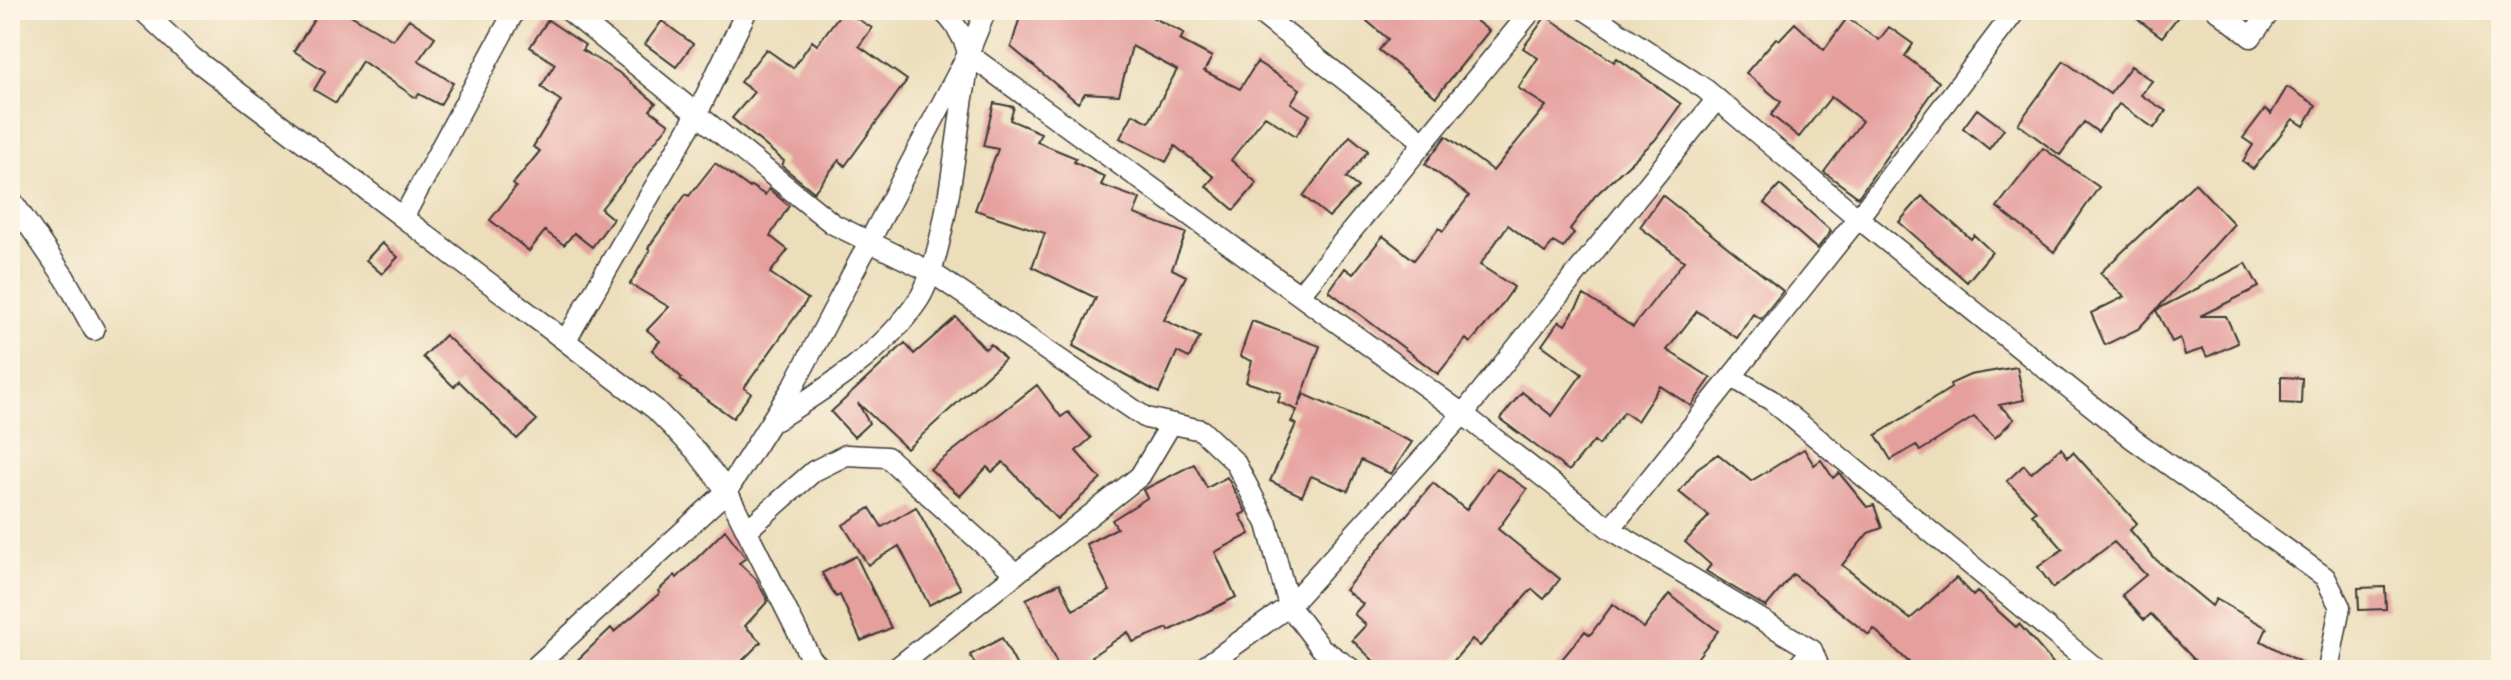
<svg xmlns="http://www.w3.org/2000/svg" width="2511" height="680" font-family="'Comic Neue',sans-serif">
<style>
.building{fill:#e59f9d}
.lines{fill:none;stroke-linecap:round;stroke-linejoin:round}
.minor-casing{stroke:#3b3934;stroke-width:23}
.minor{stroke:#fff;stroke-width:20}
</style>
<rect width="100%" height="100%" fill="#fcf5e5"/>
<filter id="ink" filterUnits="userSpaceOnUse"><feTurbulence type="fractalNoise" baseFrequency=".0125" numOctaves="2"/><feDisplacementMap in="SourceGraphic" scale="16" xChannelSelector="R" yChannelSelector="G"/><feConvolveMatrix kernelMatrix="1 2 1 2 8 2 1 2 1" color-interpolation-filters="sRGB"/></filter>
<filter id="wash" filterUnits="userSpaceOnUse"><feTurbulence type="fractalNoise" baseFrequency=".006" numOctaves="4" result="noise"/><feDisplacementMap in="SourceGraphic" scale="32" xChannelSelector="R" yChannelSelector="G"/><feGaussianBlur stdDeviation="1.8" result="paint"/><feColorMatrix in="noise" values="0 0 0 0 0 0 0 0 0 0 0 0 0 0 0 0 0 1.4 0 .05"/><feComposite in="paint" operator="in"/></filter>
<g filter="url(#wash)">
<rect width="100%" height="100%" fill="#ecdebb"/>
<g id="blocks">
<!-- building -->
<path class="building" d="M320,10H342L393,40L409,19L435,37L418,61L453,83L440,105L419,94L416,98L362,61L336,103L314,90L325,71L294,51Z
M843,10L872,28L859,46L907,80L845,166L839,160L814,192L782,166L784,161L732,118L754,92L740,82L766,49L793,68L812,41L817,45Z
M1022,10H1138L1184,33L1180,40L1212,57L1204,71L1240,89L1257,62L1300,89L1291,103L1310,115L1296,136L1265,116L1231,160L1257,183L1234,210L1206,186L1214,177L1175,146L1166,162L1120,138L1133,114L1149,122L1177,70L1132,46L1119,95L1085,93L1078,103L1011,47Z
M1354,10H1462L1489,31L1436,97L1379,50L1388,39Z
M2125,10H2183L2162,37Z
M1546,16L1614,62L1617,58L1681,104L1655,140L1595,196L1570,229L1574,233L1563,248L1553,242L1545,253L1508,225L1480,265L1514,287L1496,313L1470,343L1466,339L1438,374L1329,291L1345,268L1353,274L1383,236L1414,260L1439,228L1443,231L1469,196L1425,164L1446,136L1493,171L1546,106L1518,88L1538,58L1523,48Z
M1847,18L1879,40L1889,27L1913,44L1905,56L1939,82L1858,197L1824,172L1862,121L1831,97L1799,137L1771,115L1781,102L1746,73L1776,38L1779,40L1795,23L1824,50Z
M548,20L585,45L582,50L618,72L656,103L650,110L669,124L601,209L613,219L592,247L574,233L564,245L545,231L529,251L490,220L516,187L513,184L540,151L533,147L561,101L541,87L555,64L530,47Z
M662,21L693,44L676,67L645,44Z
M2064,61L2110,94L2131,66L2152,81L2141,95L2166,111L2154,128L2119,104L2098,132L2084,122L2060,155L2018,124Z
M2287,87L2316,105L2304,126L2293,119L2253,169L2243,161L2253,145L2243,138L2265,109L2271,114Z
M994,103L1014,107L1010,120L1041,133L1037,142L1076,158L1074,162L1105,177L1101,185L1140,199L1134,214L1186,233L1172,269L1186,276L1164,320L1200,337L1189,358L1177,352L1159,393L1073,346L1096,298L1032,267L1045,233L975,210L998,149L983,146Z
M1977,109L2004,129L1989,149L1963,128Z
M1350,136L1368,151L1346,178L1358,187L1329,217L1303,196Z
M2043,148L2099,187L2054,252L1997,207Z
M715,163L750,188L751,186L765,195L769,189L789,206L770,236L788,250L770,273L808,299L744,388L751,393L733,418L680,380L682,378L652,350L660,341L647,330L669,307L630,284L650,250L648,248L686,194L689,196Z
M2195,183L2234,224L2156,310L2246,263L2259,287L2200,316H2226L2238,343L2207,357L2203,349L2185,355L2180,338L2172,342L2156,310L2138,329L2105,345L2091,313L2124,297L2100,273Z
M1780,185L1831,231L1817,249L1764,203Z
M1662,195L1783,291L1761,319L1753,314L1737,338L1697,311L1667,350L1711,378L1691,406L1660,386L1637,421L1624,412L1599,445L1594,441L1569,471L1500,419L1522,392L1552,416L1582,374L1542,345L1559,321L1565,325L1584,295L1633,327L1684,261L1640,227Z
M1922,196L1971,239L1974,235L1992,252L1967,282L1899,222Z
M382,243L398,257L382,274L366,260Z
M956,317L985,349L991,344L1005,359L907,449L858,403L869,423L854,437L831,412L905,343L914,354Z
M1252,321L1320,346L1298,407L1304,394L1412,442L1391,474L1361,460L1348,491L1311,476L1302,496L1270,481L1296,424L1291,422L1297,410L1278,402L1281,393L1246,382L1252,361L1240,356Z
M445,335L537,420L517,439L459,381L454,387L423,357Z
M2017,367L2024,400L1999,405L2014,419L1995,438L1974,417L1920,451L1916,445L1891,460L1876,435L1951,388L1950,384L1970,375Z
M2281,377L2302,378L2301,404L2281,403Z
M1037,385L1061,417L1068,412L1091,438L1076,451L1101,479L1057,519L1003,462L992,472L987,467L960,496L930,469Z
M2061,448L2068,457L2073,452L2137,523L2130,530L2154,558L2212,606L2216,599L2267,628L2261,641L2315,670H2204L2151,614L2144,620L2122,595L2146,575L2114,542L2053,588L2038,567L2063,549L2032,514L2036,511L2007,481L2024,465L2031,473Z
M1804,449L1814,465L1821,460L1833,478L1839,473L1867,507L1874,505L1882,528L1868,533L1842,565L1910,619L1956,578L1973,596L1977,592L2016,627L2019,624L2059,670H1917L1874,629L1869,635L1793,574L1766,607L1706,571L1711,565L1685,542L1709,516L1679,492L1699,467L1718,454L1751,481Z
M1194,464L1207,488L1227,477L1246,512L1240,515L1250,534L1215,552L1236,597L1169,631L1168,628L1133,642L1128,632L1092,656L1101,670H1060L1026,599L1060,583L1073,610L1110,591L1086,544L1117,528L1112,520L1147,498L1143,490Z
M1496,468L1527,489L1498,529L1560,579L1544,599L1532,589L1480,646L1472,639L1446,670H1383L1352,640L1366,625L1354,614L1363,604L1345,590L1433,483L1466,510Z
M916,507L961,589L929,605L899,546L868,565L843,525L870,508L882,527Z
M725,530L746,558L739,563L756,579L768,601L745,626L761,642L733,670H567L611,628L614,632L660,593L658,591L675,575L677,578Z
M856,556L891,628L861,641L840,595L836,597L822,573Z
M2385,587L2386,609L2359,610L2358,588Z
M1669,594L1718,631L1688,670H1553L1585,631L1590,635L1613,604L1644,628Z
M1002,638L1019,670H978L970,655Z"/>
</g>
</g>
<g filter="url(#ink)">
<use href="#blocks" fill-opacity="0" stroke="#3b3934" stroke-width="2"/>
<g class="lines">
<!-- minor casing -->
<g class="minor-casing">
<path id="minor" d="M142,10L193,58L655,409L696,451L727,491L811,659L823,670
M568,10L833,224L931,272L1146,418L1201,430L1235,462L1267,524L1289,606L1321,648L1353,670
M1256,10L1424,142
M1585,10L1705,89L1858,218L2133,439L2325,577L2340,607L2328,670
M2217,10L2251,37L2271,10
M968,54L1463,414L1610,529L1812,650L1820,670
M10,198L65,278L94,330
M404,216L515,10
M1300,294L1532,10
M566,340L697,114L747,10
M1732,377L1771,400L2098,670
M776,420C827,388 885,351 919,299C943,261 955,152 962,104C964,89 969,71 968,56C967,41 953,19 941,10
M1610,529L1858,218L2016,10
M747,530L814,471L846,455L887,457L1016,574
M532,670L727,491L794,385L968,54L986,10
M894,670L1140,476L1171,424
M1200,670L1289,606L1463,414L1717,99
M1795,670L1812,650"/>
</g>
<!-- minor -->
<use href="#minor" class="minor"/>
</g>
</g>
<!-- margin -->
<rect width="2511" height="680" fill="none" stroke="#fcf5e5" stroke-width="40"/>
</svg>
